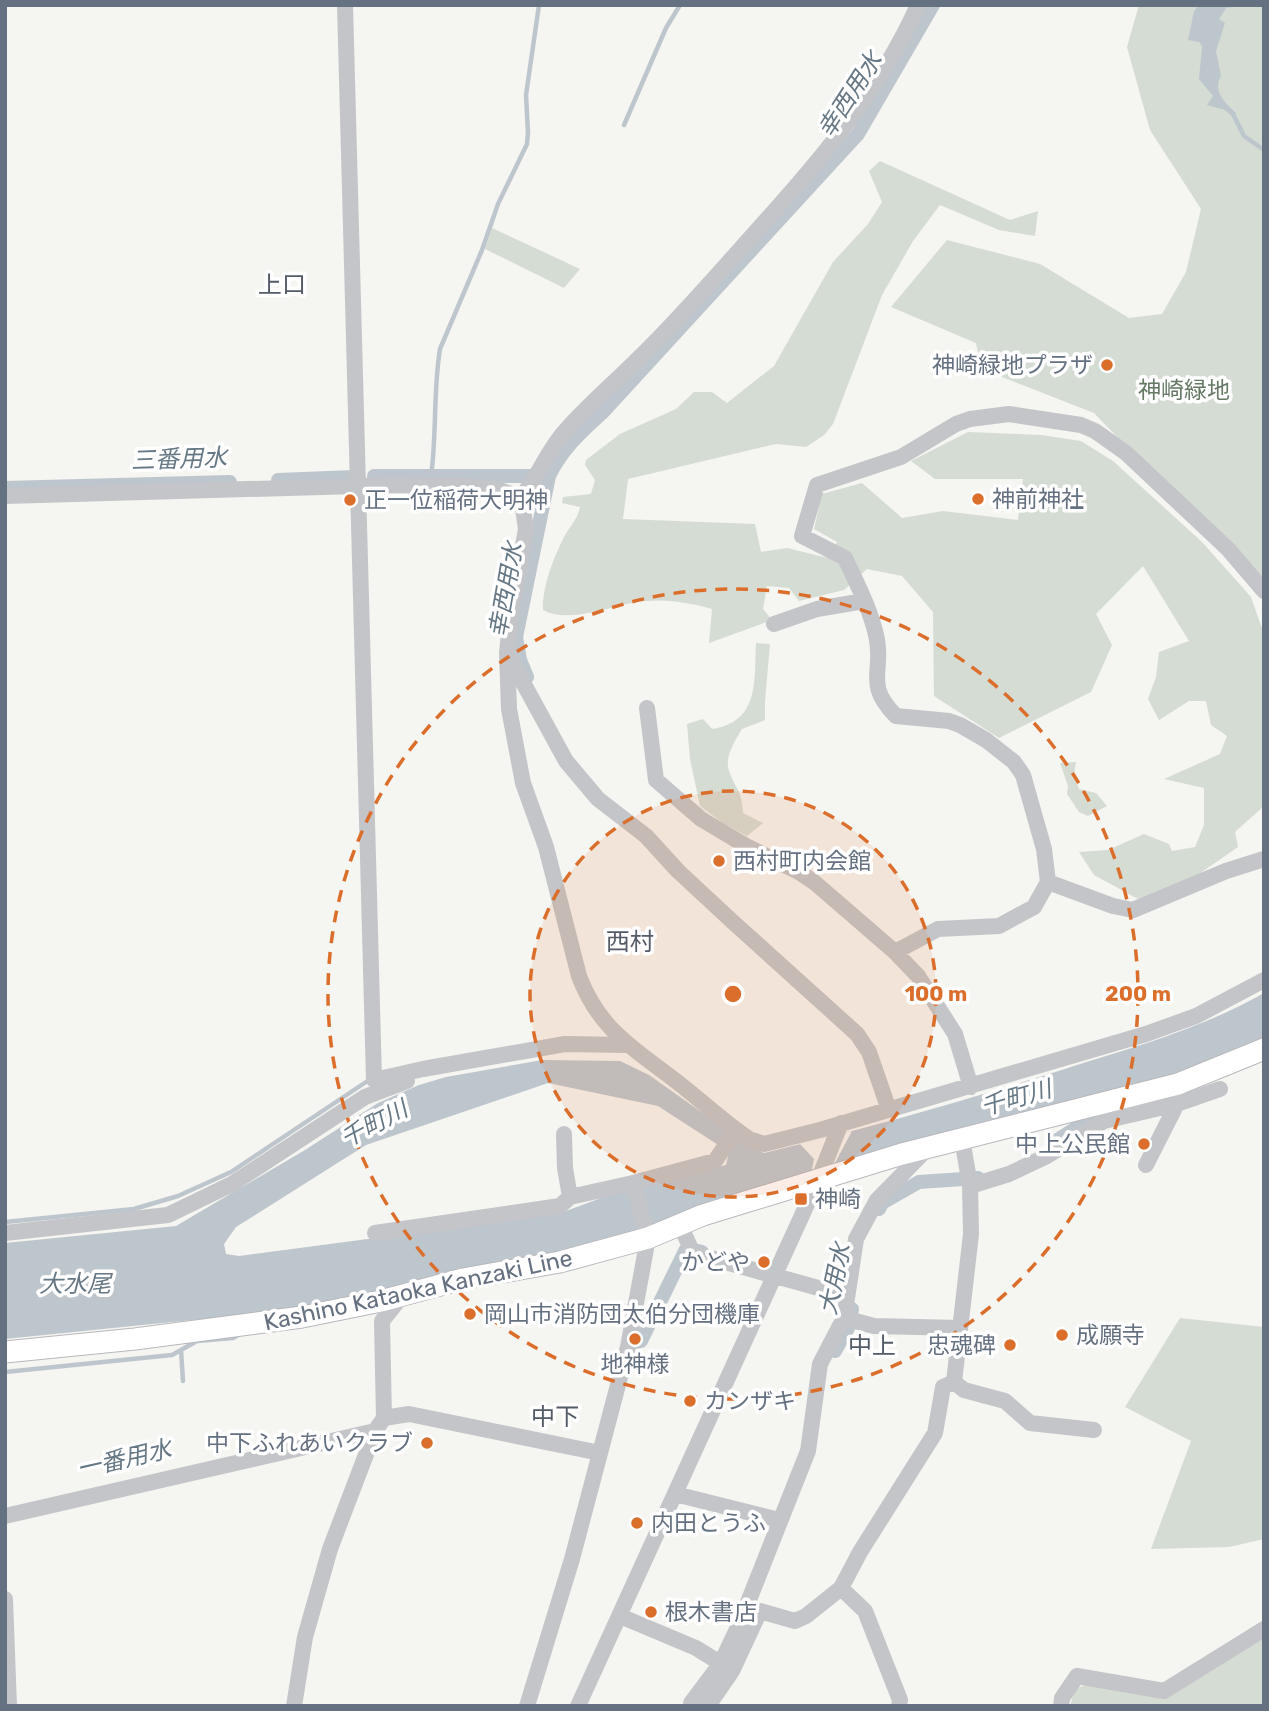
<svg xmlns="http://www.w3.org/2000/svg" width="1269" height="1711" font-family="Rubik,'Noto Sans JP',sans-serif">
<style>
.green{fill:#d5dcd3}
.water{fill:#bec6cd;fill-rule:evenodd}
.pier{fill:#f5f5f1}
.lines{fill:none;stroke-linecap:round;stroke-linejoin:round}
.stream{stroke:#bec6cd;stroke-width:4.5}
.canal{stroke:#bec6cd;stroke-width:14}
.major-casing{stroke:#b6b8bc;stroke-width:23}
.minor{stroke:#c3c5c9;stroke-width:16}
.major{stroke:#fff;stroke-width:21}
.ring{fill:none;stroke:#dc6e2b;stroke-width:3.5;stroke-dasharray:12 9}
.poi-dot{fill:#dc6e2b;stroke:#fff;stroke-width:2.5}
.labels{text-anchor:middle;stroke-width:7;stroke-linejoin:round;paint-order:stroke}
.poi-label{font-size:23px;fill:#657181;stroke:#fff;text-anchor:start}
.park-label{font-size:23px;fill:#657964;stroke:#fff}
.street-label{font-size:23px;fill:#657181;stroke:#fff}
.water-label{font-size:24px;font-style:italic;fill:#667885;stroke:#fff}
.neighbourhood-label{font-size:24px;fill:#535b67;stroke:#fff}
.centre{fill:#dc6e2b;stroke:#fff;stroke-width:3.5}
.ring-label{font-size:21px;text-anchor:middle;font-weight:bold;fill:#dc6e2b;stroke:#fff;stroke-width:7;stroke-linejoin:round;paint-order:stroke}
</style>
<rect width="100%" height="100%" fill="#f5f5f1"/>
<!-- green -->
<path class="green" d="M1139,5H1264V610L1262,587L1094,413L989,372L981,367L976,343L891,307L947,240L1040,264L1129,318L1162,314L1186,272L1201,209L1150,130L1127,47Z
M880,161L1010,220L1038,211L1035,236L999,230L940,205L913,241L882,295L833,424L824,435L806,447L776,444L628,479L623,519L755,524L761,552L787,548L828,558L837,542L814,529L822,494L862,483L902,518L943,511L1018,520L1023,479H935L911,461L968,432L1041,435L1081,441L1113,461L1202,542L1251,597L1264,634V806L1235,832L1238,847L1186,883L1138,899L1094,875L1079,852L1108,850L1144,834L1169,844L1172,851L1195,847L1204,825V788L1164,779L1220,754L1227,736L1211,725L1206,701H1189L1159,720L1148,699L1156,677L1159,652L1189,641L1143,566L1096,614L1112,645L1091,692L999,738L934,696L933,612L902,576L867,569L844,590L799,601L789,588L767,586L763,609L772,620L709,643L712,609C691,603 669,599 646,601C616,603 571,625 543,610C542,588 553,560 562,541C567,529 578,520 580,507L562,503L563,497L591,494L595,480L585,465L586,460L620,434L676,409L694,392H712L727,403L774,366L833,262L868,224L882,202L869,171Z
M492,228L580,269L564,288L485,249Z
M756,643L770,644L765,701V720L742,729C735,741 724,757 729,771C736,791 742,789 743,813L763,823L747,836L723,823L700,806L690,759L687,724L703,719L712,729C760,722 754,680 756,643Z
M1076,762L1074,775L1079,789L1096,793L1107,806L1088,816L1079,812L1067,794L1068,786L1060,763Z
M1180,1318L1264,1327V1539L1229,1547L1151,1549L1191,1441L1125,1407Z
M1264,1635V1706H1070L1075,1689L1088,1684L1164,1695Z"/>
<!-- water -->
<path class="water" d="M1199,5L1208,7L1231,5V8L1227,7L1219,19L1225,23L1216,51L1221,76C1212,91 1225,103 1236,113L1233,117L1225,110L1207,105L1213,96L1199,79L1202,46L1199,42L1188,40L1194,11Z
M1264,993V1043L1184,1074L622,1240L299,1309L5,1339V1243L176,1226L305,1150L378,1103L419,1085L446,1077L542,1060L620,1061L649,1075L738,1138L764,1153C867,1129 970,1099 1071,1067C1137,1046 1203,1028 1264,993ZM548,1083L658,1106L729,1152L726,1165L609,1195L558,1214L239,1256L226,1254L224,1244L236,1227L366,1145Z"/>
<!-- pier -->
<path class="pier" d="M852,1131L835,1163L839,1167L811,1175L814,1159L800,1144Z"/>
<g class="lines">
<!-- stream -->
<path class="stream" d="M1234,116L1244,136L1264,150
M624,125L666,28L680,5
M431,476C437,434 433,391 440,349L482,250L498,204L527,144L528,133L526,95L539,5
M5,1222L134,1209L178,1196L231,1172L369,1080V1078
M181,1350L183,1381
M5,1372L172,1355L197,1341L233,1338L240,1334"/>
<!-- canal -->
<path class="canal" d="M374,476H533
M278,480L354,477
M5,488L230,482
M527,677L520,660L516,637L549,476C562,449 581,432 603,412L858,134L933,5
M1138,1106L1183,1093
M1056,1141L1100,1113L1115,1111
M879,1209L882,1203L919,1182L978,1178
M631,1343L641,1341L685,1251L694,1250L702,1252
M835,1351L848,1328L852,1309"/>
<!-- major casing -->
<g class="major-casing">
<path id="major" d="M5,1352L135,1339L302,1317L381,1301L463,1279L560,1262L648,1238L703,1215L902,1154L1178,1084L1264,1049"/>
</g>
<!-- minor -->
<path class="minor" d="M345,5L374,1080L423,1069L565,1044L628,1045
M5,496L391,485L465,486L497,489L511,494L523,509L526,529L511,613L507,653L509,709L523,783L546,847L579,976C600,1032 637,1050 681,1085C704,1103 725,1123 749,1139L764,1144L820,1130L1146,1034L1196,1016L1264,980
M518,500C538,480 546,451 566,430C588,405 614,383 638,359C675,323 709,284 743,246C810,172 877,97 918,5
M774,624L817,609L864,601
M508,655L566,761L598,799L646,836L678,871L734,923L857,1034L869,1052L889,1110
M647,708L656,780L701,819L748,847L799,872L814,882L895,952L918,976L955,1034L971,1087
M1048,882L1113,906L1133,910L1226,871L1264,859
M895,952L938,929L999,926L1034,907L1048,882L1044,849L1023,775L1014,762L986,740L960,725L949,721L896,716C863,683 885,671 876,635C870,608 856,582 845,558L802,536L817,485L901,457L956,424L970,419L1009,414L1081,425L1095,431L1126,453L1228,549L1264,591
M564,1134L565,1168L570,1197
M1146,1165L1179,1100
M970,1186L1009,1174L1047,1156L1104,1121L1177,1104L1220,1089
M680,1225L693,1253L847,1296
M5,1233L168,1215L232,1184L365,1097L407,1081
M375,1233L560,1206L570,1197L633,1183L715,1161L736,1130
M844,1318L874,1326L960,1328
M954,1382L964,1390L1005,1401L1030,1423L1094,1430
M384,1418L382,1321L402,1296
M675,1494L779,1520
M5,1516L375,1431
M841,1588L860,1552L935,1433L943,1387L954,1382L971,1234L970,1185L962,1139
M5,1599L9,1706
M620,1616L696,1648L728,1668
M691,1703L721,1663L739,1625L808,1451L820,1364L844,1318L856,1239L877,1200L928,1148
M294,1706L305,1637L330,1549L375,1431L384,1418L409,1414L600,1453
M527,1706L572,1559L628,1347L648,1238L633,1183
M578,1706L819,1178L841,1123
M708,1706L732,1671L760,1611L795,1621L806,1616L841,1588L865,1611L900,1700L899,1706
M1061,1706L1062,1698L1077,1676L1164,1691L1264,1629"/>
<!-- major -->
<use href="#major" class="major"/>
</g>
<!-- distance rings -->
<circle cx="733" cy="994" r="203" fill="#dc6e2b" fill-opacity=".12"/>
<g class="ring">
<circle cx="733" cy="994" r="203"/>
<circle cx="733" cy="994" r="405"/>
</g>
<!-- markers -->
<g class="poi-dot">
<circle cx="1107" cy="365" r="7"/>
<circle cx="978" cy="499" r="7"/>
<circle cx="350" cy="500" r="7"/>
<circle cx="719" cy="861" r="7"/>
<circle cx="1144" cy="1144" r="7"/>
<rect x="794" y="1192" width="14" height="14" rx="3.5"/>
<circle cx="764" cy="1262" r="7"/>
<circle cx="470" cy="1314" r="7"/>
<circle cx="1062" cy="1335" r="7"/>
<circle cx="635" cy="1339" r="7"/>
<circle cx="1010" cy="1345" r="7"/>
<circle cx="690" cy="1401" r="7"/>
<circle cx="427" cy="1443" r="7"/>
<circle cx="637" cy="1523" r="7"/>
<circle cx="651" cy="1612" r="7"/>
</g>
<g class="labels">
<!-- poi labels -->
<g class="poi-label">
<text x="1093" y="373" text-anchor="end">神崎緑地プラザ</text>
<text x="992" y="507">神前神社</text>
<text x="364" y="508">正一位稲荷大明神</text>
<text x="733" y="869">西村町内会館</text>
<text x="1130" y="1152" text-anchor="end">中上公民館</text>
<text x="815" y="1207">神崎</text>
<text x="750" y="1270" text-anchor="end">かどや</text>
<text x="484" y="1322">岡山市消防団太伯分団機庫</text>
<text x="1076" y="1343">成願寺</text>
<text x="996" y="1353" text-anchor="end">忠魂碑</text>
<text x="635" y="1372" text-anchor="middle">地神様</text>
<text x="704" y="1409">カンザキ</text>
<text x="413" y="1451" text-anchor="end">中下ふれあいクラブ</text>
<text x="651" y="1531">内田とうふ</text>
<text x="665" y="1620">根木書店</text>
</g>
<!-- park labels -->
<g class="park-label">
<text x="1184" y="398">神崎緑地</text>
</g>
<!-- street labels -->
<g class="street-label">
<text transform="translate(418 1290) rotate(-12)" y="8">Kashino Kataoka Kanzaki Line</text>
</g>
<!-- water labels -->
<g class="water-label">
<text transform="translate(850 95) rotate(-57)" y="8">幸西用水</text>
<text transform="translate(179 459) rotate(-2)" y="8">三番用水</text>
<text transform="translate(506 590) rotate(-80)" y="8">幸西用水</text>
<text transform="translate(1016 1098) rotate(-16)" y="8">千町川</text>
<text transform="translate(374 1124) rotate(-28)" y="8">千町川</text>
<text transform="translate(835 1279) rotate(-78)" y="8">大用水</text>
<text x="75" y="1292">大水尾</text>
<text transform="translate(124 1459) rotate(-13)" y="8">一番用水</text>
</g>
<!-- neighbourhood labels -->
<g class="neighbourhood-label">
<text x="282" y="293">上口</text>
<text x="630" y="950">西村</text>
<text x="872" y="1354">中上</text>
<text x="555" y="1425">中下</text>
</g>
</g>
<circle cx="733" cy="994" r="10" class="centre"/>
<g class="ring-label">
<text x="936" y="1001">100 m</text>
<text x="1138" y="1001">200 m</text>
</g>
<!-- border -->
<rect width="1269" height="1711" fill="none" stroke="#657181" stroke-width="14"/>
</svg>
